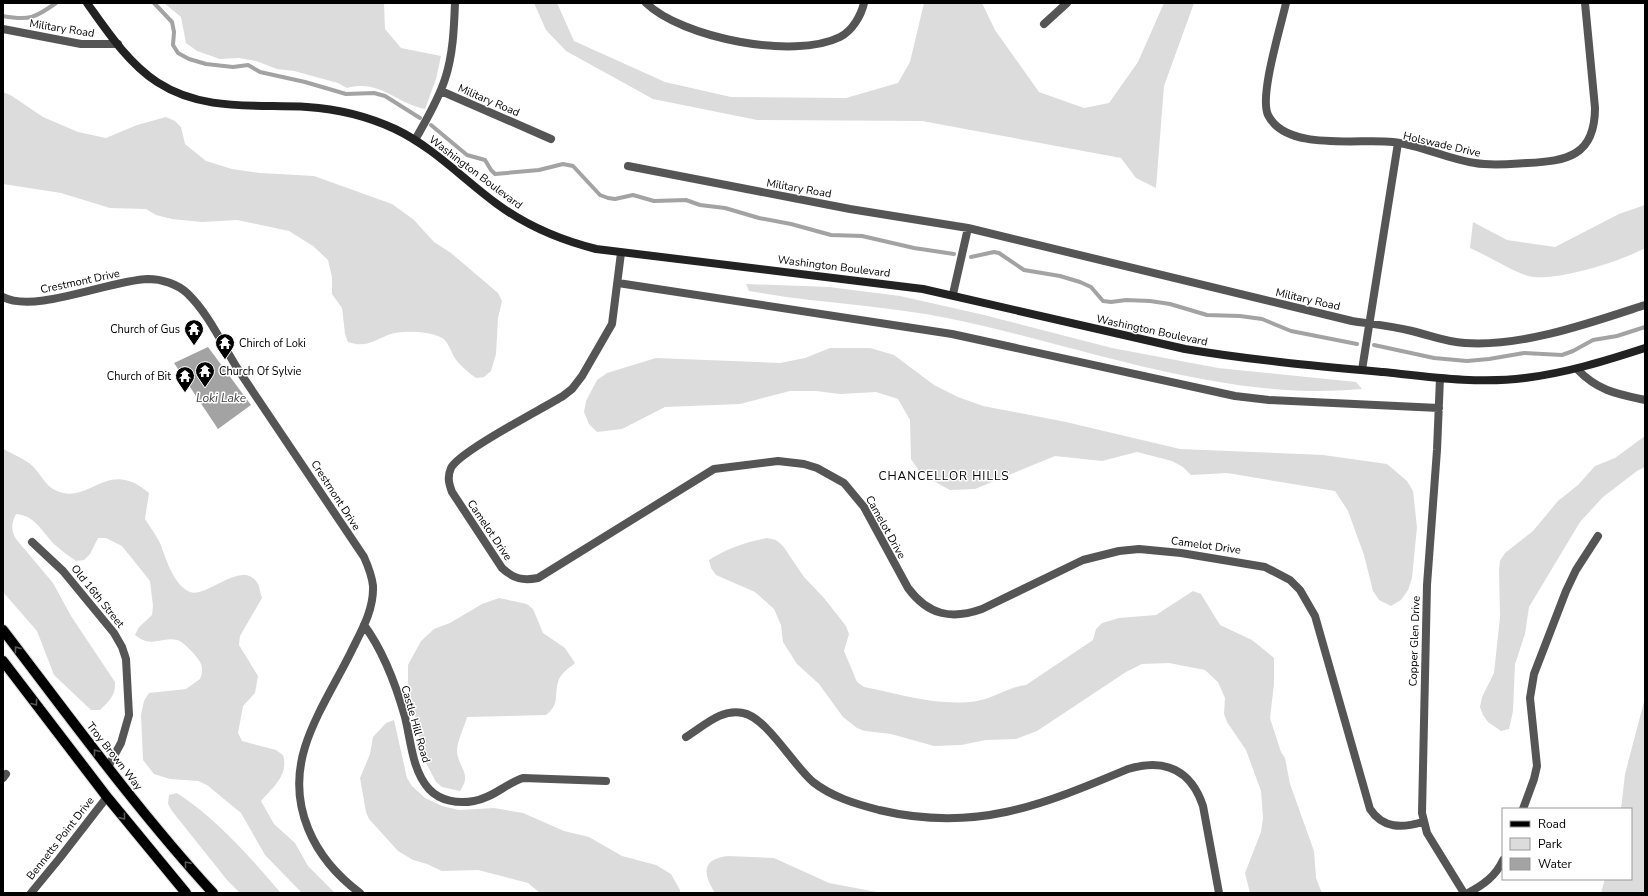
<svg xmlns="http://www.w3.org/2000/svg" width="1648" height="896" font-family="'Nunito Sans',sans-serif">
<style>
.green{fill:#dcdcdc}
.water{fill:#a3a3a3}
.lines{fill:none;stroke-linecap:round;stroke-linejoin:round}
.stream{stroke:#a3a3a3;stroke-width:4}
.primary-casing{stroke:#dbdbdb;stroke-width:12}
.street{stroke:#555;stroke-width:8}
.secondary{stroke:#222;stroke-width:8}
.primary{stroke:#000;stroke-width:10}
.oneway{stroke:#595959}
.labels{text-anchor:middle;stroke-width:3;stroke-linejoin:round;paint-order:stroke}
.street-label{font-size:11px;fill:#000;stroke:#fff}
.poi-label{font-size:11px;fill:#000;stroke:#fff;text-anchor:end}
.water-label{font-size:12px;font-style:italic;fill:#444;stroke:#fff}
.neighbourhood-label{font-size:12px;letter-spacing:1px;fill:#000;stroke:#fff}
</style>
<rect width="100%" height="100%" fill="#fff"/>
<!-- green -->
<path class="green" d="M164,3H384L385,29L401,48L441,56L436,79L425,109C395,103 380,79 347,88L338,83L294,71L277,69L256,61L239,58L220,59L197,51L186,43L181,17Z
M534,3H557L574,41L665,82L731,97L846,98L898,83L910,62L924,3H982L995,30L1039,92L1084,108L1109,103L1138,62L1164,3H1194L1164,86L1156,188L1136,178L1121,158L922,121L757,120L653,99L566,51L546,30Z
M3,92L12,96L43,117L78,132L106,138L137,125L166,117L175,121L181,127L185,144L206,161L232,169L260,173L314,176L392,204L414,220L434,242L451,253L498,293L502,301L498,318L496,354L491,371L484,377L476,378C469,373 463,368 457,361C451,354 449,340 440,337C427,331 401,330 388,335C373,341 366,348 348,342L345,334L342,308L332,294V277L328,260L313,246L289,231L237,220L202,222L172,219L156,215L146,209L110,208L61,193L3,184Z
M1645,205V248C1622,261 1553,283 1528,276C1512,271 1486,255 1470,248L1473,222L1507,240L1555,247L1619,214Z
M746,284L829,287L900,296L984,315L1112,348L1218,368L1356,382L1362,389C1221,402 1084,346 947,318C882,305 814,303 749,291Z
M830,348H870L894,355L934,385L958,397L983,406L1066,422L1180,449L1323,455L1387,464L1407,481L1413,491L1417,527L1412,578L1408,590L1401,600L1391,606L1379,600L1373,591L1364,555L1348,511L1335,491L1227,473L1191,475L1183,467L1172,461L1137,452L1102,461L1055,456L975,489L950,490L928,478L919,471L911,459L910,420L898,399L876,392L840,394L816,391H790L740,404L665,407L622,429L597,432L589,424L584,412L586,401L597,380L607,373L656,358L780,363L805,358Z
M1645,436V467L1637,471L1603,497L1580,522L1529,607L1525,634L1515,664L1513,711L1509,729L1501,731L1488,722L1483,715L1480,707L1482,697L1494,673L1500,617L1499,570L1500,561L1505,553L1533,531L1558,501L1578,485L1595,466L1615,458Z
M3,447L5,450C13,454 22,458 29,463C40,471 44,486 57,491C91,505 107,457 149,493L145,519C150,527 156,535 160,543C166,558 173,585 190,592C207,598 240,561 256,581C260,585 260,593 262,598L240,636L239,645L258,676L255,693L243,706L238,733L242,741L276,750L283,755C289,775 273,787 261,801L274,824L295,843L308,866L335,893H302L265,855L241,813L207,785L198,781L170,779L154,774L143,760L141,715L144,701L149,693L186,689L200,679C202,674 203,669 201,664C199,658 183,641 177,640C161,636 152,649 135,635L139,627L152,615L153,606L150,581L122,546L106,538H98L90,554L84,560L76,561C69,556 62,551 55,545C43,533 35,515 16,514C11,524 11,530 16,539L53,583L71,616L115,682C116,695 109,701 100,710H91L54,675L37,631L3,592Z
M767,538L776,540L783,546L804,577L824,598L846,626L849,634L844,651L857,682L864,687C900,694 940,707 977,701C994,698 1009,687 1026,685L1093,640L1096,629L1102,623L1119,618L1156,615L1193,591L1201,594L1220,625L1252,640L1274,658V684L1270,718L1281,752L1285,758L1290,784L1314,851L1316,878L1322,893H1250L1245,873L1261,832L1263,818L1261,791L1246,750L1227,722L1224,714L1225,698L1218,682L1205,670L1169,663L1142,664L1126,672L1037,731L1016,739L986,740L961,745L934,746L891,734L865,731L857,728L843,717L819,684L797,664L783,642L781,625L774,609L755,592L716,575L711,568L709,560C726,549 747,542 767,538Z
M499,598L527,604L533,609L543,633L565,648L575,663C569,668 560,674 558,682C554,696 560,704 546,715L467,717C465,725 457,742 457,750C457,767 473,773 460,791L442,787L436,782L424,759L408,683V665L421,641L434,629L450,623L482,604Z
M1645,698V893H1601L1605,879H1631V809H1621L1625,774Z
M394,720L407,778L412,786L425,798L442,806L459,810L494,808L523,813L564,831L589,837L622,856L656,865L671,874L680,890V893H540L528,883L478,870L442,871L427,864L413,860L398,851L369,819L366,812L360,778L370,754L373,737L386,723Z
M177,793C217,819 250,857 281,893H240L227,880L172,811L168,804L169,795Z
M728,856L774,858L829,883L882,893H715C703,874 701,859 728,856Z"/>
<!-- water -->
<path class="water" d="M208,347L251,405L218,429L174,363Z"/>
<g class="lines">
<!-- stream -->
<path class="stream" d="M154,3L172,22L174,32L173,45L178,53L189,59L206,64L233,67L248,65L260,72L305,82L346,94L374,93L385,96L420,118
M3,16C29,21 35,18 56,3
M431,125L467,155L485,160L491,170L495,174L539,170L563,164L573,166L600,195L608,198L615,199L633,195L654,201L686,200L700,205L725,208L759,218L791,224L831,235L862,236L914,248L954,254
M971,257L994,252L999,253L1024,270L1060,276L1080,282L1091,287L1103,301L1111,302L1126,300L1150,301L1170,304L1207,315L1240,316L1262,319L1291,331L1357,344
M1374,345L1434,358L1467,361L1489,359L1524,353L1562,355L1573,351L1593,340L1617,336L1645,327"/>
<!-- primary casing -->
<g class="primary-casing">
<path id="primary" d="M3,630C71,719 137,810 213,893
M3,661L107,797L186,893"/>
</g>
<!-- street -->
<path class="street" d="M646,3C682,38 794,60 840,37C852,31 861,16 864,3
M1286,3C1281,26 1259,96 1268,115C1286,152 1360,138 1393,142C1421,145 1447,159 1475,163C1492,166 1510,164 1527,163C1567,161 1595,156 1595,108L1585,3
M1044,24L1067,3
M3,29L81,44H118
M441,91L551,139
M415,140C426,120 438,101 445,79C453,55 454,29 455,3
M628,166L850,209L968,228L1352,321C1372,324 1392,326 1412,331C1429,335 1446,342 1465,343C1523,347 1590,323 1645,305
M621,253L612,324L582,376L572,389L563,396C542,409 460,451 451,468C447,477 449,484 452,492L502,568C514,579 523,581 538,578L714,469L778,461L804,464L817,468L844,483L864,507L908,588C928,615 951,620 982,609L1083,560L1119,551L1139,549L1181,553L1265,567L1290,580L1300,590L1315,616L1370,809C1383,829 1402,828 1423,822
M618,283L952,334L1235,396L1269,400L1439,408
M953,294L968,228
M3,297C35,314 110,280 148,279C162,279 177,284 187,293C209,314 223,346 239,371C280,433 323,495 364,557C368,566 372,576 373,586C374,611 360,633 350,654C335,684 315,715 305,747C287,805 313,858 360,893
M1577,369C1598,391 1617,394 1645,400
M1362,370L1398,143
M1440,378L1437,450L1427,585L1422,813L1427,833L1464,893
M32,542L63,571L114,633L122,647L126,659L129,715L121,743L108,767
M364,625C384,652 396,685 405,717C411,741 412,770 429,789C440,801 458,804 474,801C493,798 505,784 523,778L606,781
M686,737C703,727 721,708 743,713C766,717 793,765 813,782C832,797 856,804 879,810C976,833 1042,805 1128,769C1165,758 1191,770 1203,806L1219,893
M3,778L6,774
M1523,809L1534,779L1537,766L1530,698L1534,674L1566,591L1576,570L1598,536
M31,893L59,859L107,797
M1468,893C1483,885 1496,876 1503,860"/>
<!-- secondary -->
<path class="secondary" d="M87,3C107,31 128,63 157,82C203,112 255,104 307,107C338,109 367,116 395,129C433,147 463,179 497,204C527,226 560,240 596,249L923,289L1185,349C1250,360 1317,366 1383,372C1430,377 1478,384 1525,378C1566,373 1605,361 1645,348"/>
<!-- primary -->
<use href="#primary" class="primary"/>
</g>
<!-- one-way arrows -->
<defs><path id="oneway-chevron" d="M-2-3.5L2.5 0L-2 3.5" fill="none" stroke-width="1.6" stroke-linecap="round" stroke-linejoin="round"/></defs>
<g class="oneway">
<use href="#oneway-chevron" transform="translate(17 649) rotate(-127)"/>
<use href="#oneway-chevron" transform="translate(35 703) rotate(53)"/>
<use href="#oneway-chevron" transform="translate(96 752) rotate(-127)"/>
<use href="#oneway-chevron" transform="translate(123 817) rotate(51)"/>
<use href="#oneway-chevron" transform="translate(187 864) rotate(-130)"/>
</g>
<!-- icons -->
<defs>
<g id="temple-pin" transform="scale(1)"><path d="M0 17L-7.5 6A9.5 9.5 0 1 1 7.5 6Z" fill="#000" stroke="#fff"/><path d="M0-6L5-2H3V0L6.5 2.5H4V6H1.5V3h-3V6H-4V2.5H-6.5L-3 0V-2H-5Z" fill="#fff"/></g>
</defs>
<g fill-rule="evenodd">
<use href="#temple-pin" x="194" y="329"/>
<use href="#temple-pin" x="225" y="343"/>
<use href="#temple-pin" x="205" y="371"/>
<use href="#temple-pin" x="185" y="376"/>
</g>
<g class="labels">
<!-- street labels -->
<g class="street-label">
<text transform="translate(62 28) rotate(9)" y="4">Military Road</text>
<text transform="translate(489 100) rotate(23)" y="4">Military Road</text>
<text transform="translate(1442 144) rotate(13)" y="4">Holswade Drive</text>
<text transform="translate(476 172) rotate(37)" y="4">Washington Boulevard</text>
<text transform="translate(799 188) rotate(10)" y="4">Military Road</text>
<text transform="translate(834 266) rotate(7)" y="4">Washington Boulevard</text>
<text transform="translate(80 281) rotate(-12)" y="4">Crestmont Drive</text>
<text transform="translate(1308 299) rotate(13)" y="4">Military Road</text>
<text transform="translate(1152 330) rotate(12)" y="4">Washington Boulevard</text>
<text transform="translate(336 495) rotate(57)" y="4">Crestmont Drive</text>
<text transform="translate(886 527) rotate(61)" y="4">Camelot Drive</text>
<text transform="translate(490 530) rotate(56)" y="4">Camelot Drive</text>
<text transform="translate(1206 545) rotate(8)" y="4">Camelot Drive</text>
<text transform="translate(98 596) rotate(51)" y="4">Old 16th Street</text>
<text transform="translate(1414 641) rotate(-88)" y="4">Copper Glen Drive</text>
<text transform="translate(416 724) rotate(74)" y="4">Castle Hill Road</text>
<text transform="translate(115 756) rotate(52)" y="4">Troy Brown Way</text>
<text transform="translate(60 838) rotate(-52)" y="4">Bennetts Point Drive</text>
</g>
<!-- poi labels -->
<g class="poi-label">
<text x="180" y="333">Church of Gus</text>
<text x="239" y="347" text-anchor="start">Chirch of Loki</text>
<text x="219" y="375" text-anchor="start">Church Of Sylvie</text>
<text x="171" y="380">Church of Bit</text>
</g>
<!-- water labels -->
<g class="water-label">
<text x="221" y="402">Loki Lake</text>
</g>
<!-- neighbourhood labels -->
<g class="neighbourhood-label">
<text x="944" y="480">CHANCELLOR HILLS</text>
</g>
</g>
<!-- border -->
<rect width="1648" height="896" fill="none" stroke="#000000" stroke-width="8"/>
<!-- legend -->
<rect x="1502" y="808" width="130" height="72" fill="#ffffff" stroke="#999999"/>
<rect x="1510" y="821" width="20" height="6" fill="#000000" stroke="#999999"/>
<text x="1538" y="828" font-size="12" fill="#000000">Road</text>
<rect x="1510" y="838" width="20" height="12" fill="#dcdcdc" stroke="#999999"/>
<text x="1538" y="848" font-size="12" fill="#000000">Park</text>
<rect x="1510" y="858" width="20" height="12" fill="#a3a3a3" stroke="#999999"/>
<text x="1538" y="868" font-size="12" fill="#000000">Water</text>
</svg>
